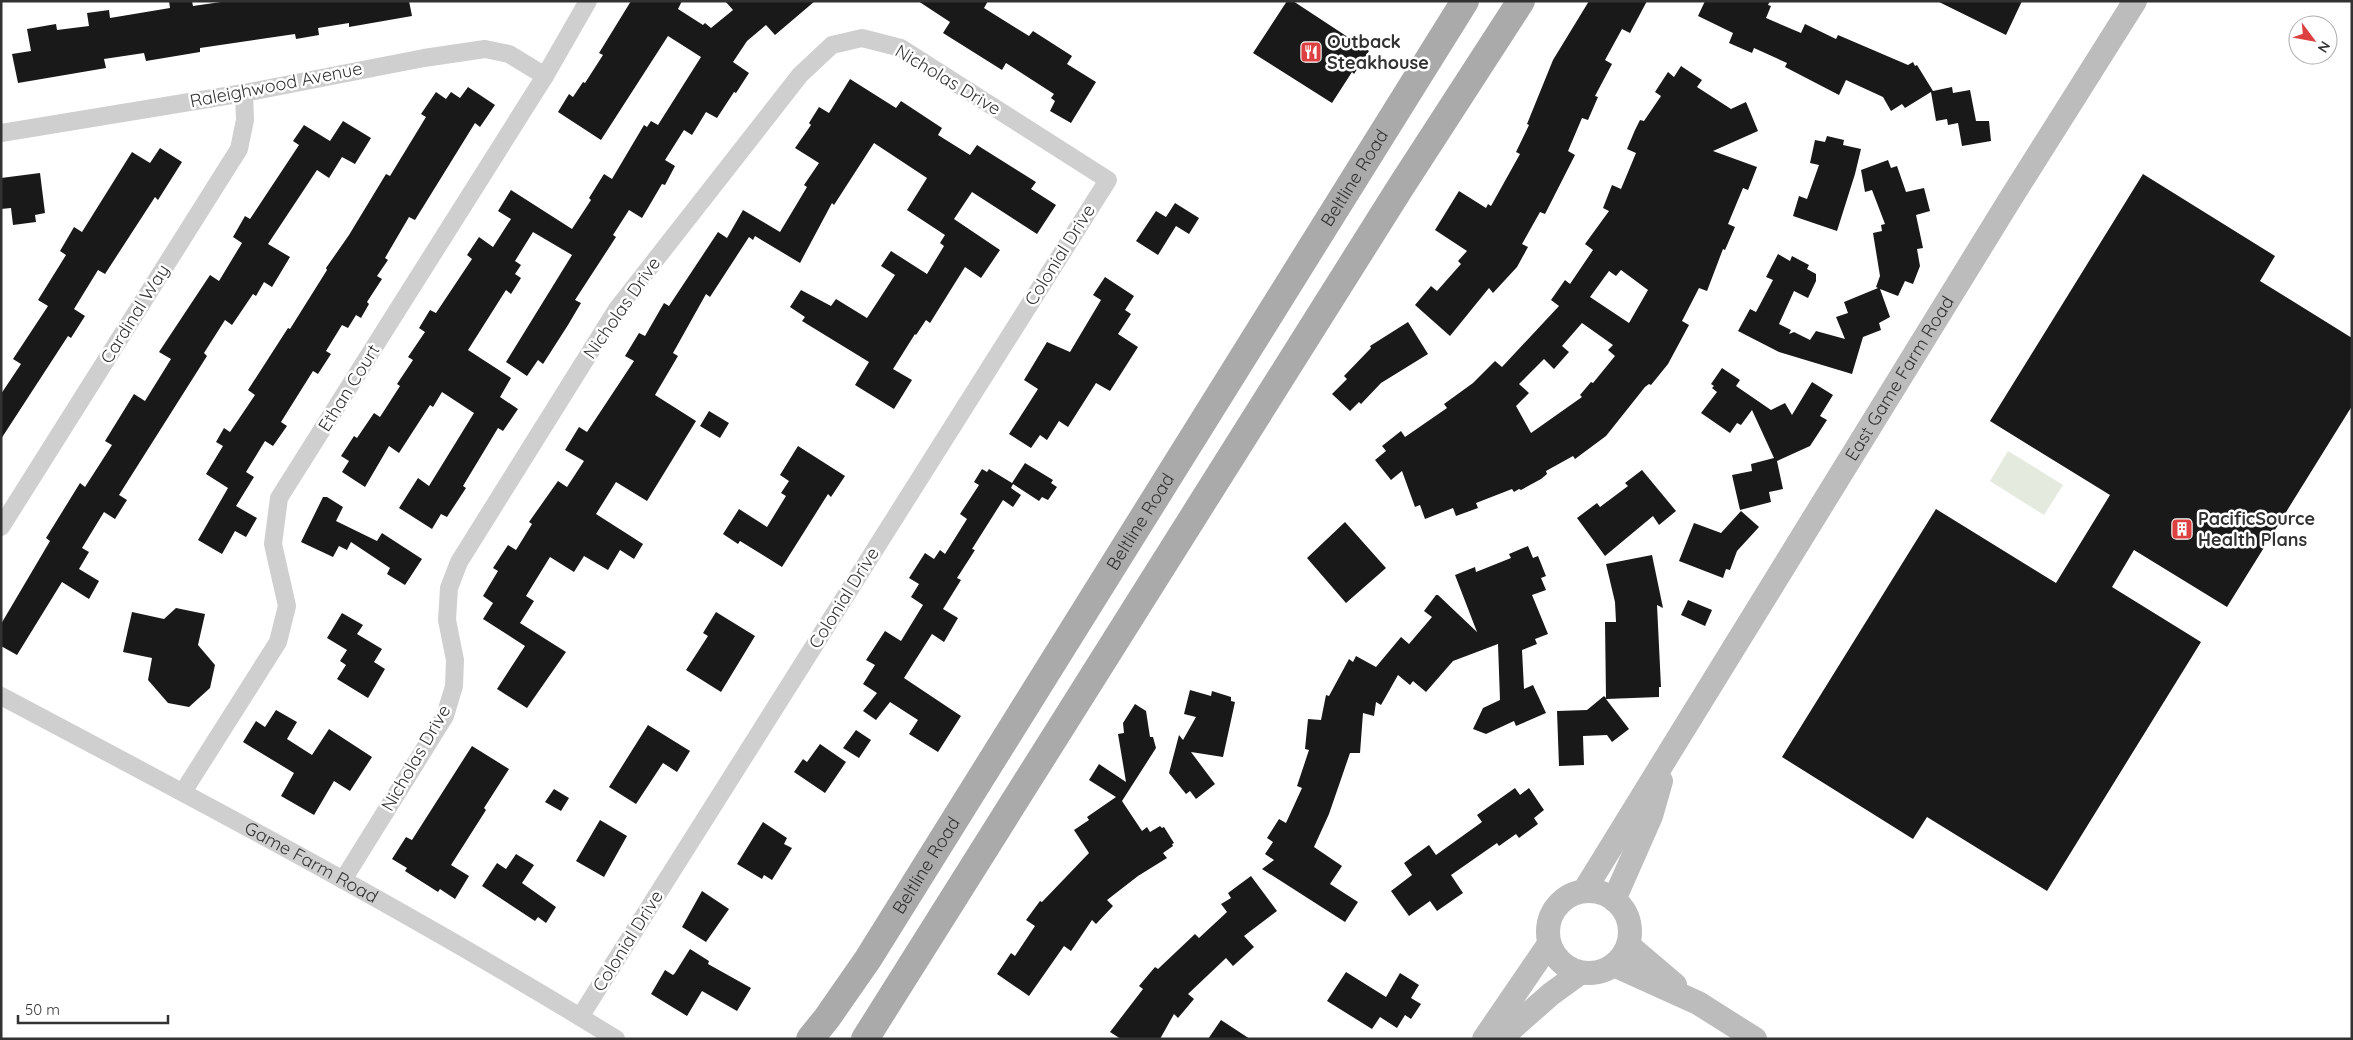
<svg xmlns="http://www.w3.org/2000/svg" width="2353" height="1040" font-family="Quicksand,sans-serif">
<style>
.green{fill:#e4eade}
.building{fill:#191919;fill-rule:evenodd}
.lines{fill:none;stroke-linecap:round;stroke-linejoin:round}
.street{stroke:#cfcfcf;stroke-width:18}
.secondary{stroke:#bcbcbc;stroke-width:24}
.primary{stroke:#aaa;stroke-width:28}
.labels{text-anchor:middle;stroke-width:5;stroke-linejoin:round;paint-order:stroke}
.poi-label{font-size:18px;font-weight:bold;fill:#323232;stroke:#fff;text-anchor:start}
.street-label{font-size:18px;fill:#323232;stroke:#fff}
</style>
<rect width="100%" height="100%" fill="#fff"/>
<!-- green -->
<path class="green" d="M2008,451L2063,485L2044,515L1990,481Z"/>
<!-- building -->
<path class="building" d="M169,1H192L193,6L228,1H409L412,16L349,27V23L318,28L319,35L296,39L295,34L200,48V52L146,61L144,53L104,59L106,68L18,83L12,54L31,51L27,29L56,24L57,30L89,26L87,13L109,10L110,18L170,8Z
M631,1H682L678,9L703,25L705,23L711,28L733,10L725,1H815L775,35L766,25L747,41L733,62L749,73L736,93L734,92L717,118L706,112L692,135L684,130L665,160L675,166L665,185L662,184L642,218L629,210L613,235L616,237L575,300L581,303L568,325L543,364L538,360L527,376L506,362L572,255L533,232L515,261L521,265L515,274L521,278L511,294L506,290L468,350L511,378L500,397L518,409L503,431L498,428L463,486L466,488L447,517L441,514L432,529L399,508L418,478L429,486L474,413L442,392L433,407L430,405L399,453L389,446L365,487L342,472L349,461L341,456L354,436L357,438L374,413L380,417L400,386L397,384L413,360L408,357L425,332L419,328L430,310L436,313L472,259L467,255L479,237L493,247L511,219L498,211L511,190L572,229L591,200L589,198L604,174L612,179L644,125L647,127L651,121L658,125L701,57L668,36L601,140L558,112L569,94L573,97L583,82L585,83L603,55L599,53Z
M918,1H988L984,8L1029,36L1033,31L1072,56L1067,64L1096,82L1071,123L1050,111L1055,101L1051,98L1054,94L1006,63L1002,70L943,33L950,22Z
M1287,1H1293L1369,51L1354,74L1352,72L1332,103L1253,53Z
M1589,1H1647L1630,33L1622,29L1605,60L1612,64L1595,96L1598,97L1588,120L1582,118L1568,151L1575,155L1545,214L1540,212L1522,244L1528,247L1517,267L1493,293L1489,288L1450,336L1415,305L1431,286L1437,291L1461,264L1458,261L1467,251L1435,230L1459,191L1486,208L1488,204L1491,206L1520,154L1516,152L1529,125L1527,124L1553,60Z
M1705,1H1770L1768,5L1771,6L1766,18L1801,33L1805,24L1836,39L1838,35L1908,65L1913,62L1915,66L1917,65L1933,91L1952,87L1953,93L1970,90L1976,121H1989L1991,141L1962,146L1958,123L1948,125L1947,119L1936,121L1931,92L1905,108L1902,104L1891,111L1883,97L1846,80L1839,95L1785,67L1787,63L1754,48L1752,53L1729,43L1733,33L1698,16Z
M1937,1H2022L2006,35Z
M1681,66L1702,80L1697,87L1731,109L1746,102L1758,131L1713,151L1757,167L1748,190L1743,188L1728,224L1735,227L1725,250L1723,249L1707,291L1699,288L1682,321L1689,325L1668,364L1651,385L1649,384L1645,387L1606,436L1575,459L1573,456L1546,471L1547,474L1541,479L1521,490L1519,489L1514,492L1512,489L1476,503L1478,508L1456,516L1453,508L1425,519L1420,505L1415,507L1402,471L1391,480L1375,460L1386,451L1382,446L1401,431L1405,437L1447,408L1444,404L1473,383L1495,361L1502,367L1559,306L1551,300L1565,280L1570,284L1593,250L1585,244L1609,211L1603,208L1612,185L1621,189L1636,153L1627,149L1635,130L1640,120L1644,121L1661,96L1655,92L1668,72L1674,77ZM1621,270L1648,290L1629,323L1590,297L1609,271L1616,276ZM1582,323L1613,345L1608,350L1615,356L1593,383L1591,382L1580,395L1582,397L1531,433L1516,406L1529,393L1519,384L1544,359L1554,369L1569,352L1562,346Z
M850,79L896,108L901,101L942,128L938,135L970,155L977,145L1036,182L1031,189L1056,205L1037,234L972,192L954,219L1000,250L981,278L965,267L930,323L926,320L916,335L915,334L893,369L912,380L894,409L855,385L869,362L802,321L805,317L790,307L801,290L831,306L836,299L867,318L895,275L881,266L891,251L927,274L944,246L940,243L945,235L907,210L927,178L874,143L834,205L832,203L800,263L755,236L753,240L749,237L710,297L706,294L673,353L678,356L655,395L696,421L647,501L616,482L596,514L643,544L634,559L620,550L608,570L584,556L574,572L550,557L526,596L534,601L520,623L566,652L527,708L497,689L525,646L483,619L493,603L483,596L498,571L493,568L508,545L516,550L532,524L529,522L558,481L567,487L584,461L565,450L579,427L587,432L634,361L625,356L639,333L645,336L664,303L669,306L718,232L727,238L743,210L780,232L807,187L804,185L819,163L795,148L811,125L809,123L819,107L829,113Z
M468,87L495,105L480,127L475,123L415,220L409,217L385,258L388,260L377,276L382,279L367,302L369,304L361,318L356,315L348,328L342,325L326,351L331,354L318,374L313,371L281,422L287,426L273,446L265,441L246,472L254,477L236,506L257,518L246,537L235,531L222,554L198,540L228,488L206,474L223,446L216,442L224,428L230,432L255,395L248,390L288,328L290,329L327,270L326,268L349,235L386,174L390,176L426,117L421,114L436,92L446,99L451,92L460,98Z
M343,121L371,138L355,164L342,157L329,178L317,170L268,244L290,257L272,287L264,282L256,296L253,294L232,325L225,320L204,353L207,356L119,495L127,500L115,519L104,512L82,548L89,552L79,569L99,581L89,599L62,582L17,655L1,646V624L50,541L46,538L80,483L85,487L112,445L105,441L134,394L145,401L171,359L159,352L210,275L219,281L242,243L233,237L245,216L250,219L299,145L293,141L304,125L330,141Z
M1827,136L1844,140L1843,145L1861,149L1855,174L1837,231L1793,216L1799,196L1807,199L1819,165L1810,163L1815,140L1825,142Z
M160,148L182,162L158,200L155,197L105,274L98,270L74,309L85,316L71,338L68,336L1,439V394L21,364L13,359L48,306L38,300L66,255L60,251L74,227L82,232L132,152L150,163Z
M1888,160L1891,168L1897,166L1906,192L1924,188L1930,211L1916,215L1923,248L1917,249L1920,266L1913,284L1905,281L1898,296L1880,289L1890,317L1879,323L1881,330L1863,337L1852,374L1779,352L1738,331L1750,309L1756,312L1773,280L1766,277L1778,254L1790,261L1792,256L1809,265L1807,269L1816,274V281L1808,298L1794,291L1779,324L1791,330L1789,334L1794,332L1810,340L1816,331L1845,339L1836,317L1848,313L1844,302L1878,288L1876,287L1880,276L1873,233L1882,231L1881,225L1885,224L1872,190L1865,192L1861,170Z
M40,173L45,213L35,215L36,222L13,225L11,208L1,209V178Z
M2143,174L2275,256L2260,281L2352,338V406L2227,607L2134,550L2112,587L2201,642L2047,891L1927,817L1913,839L1782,757L1936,509L2056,583L2110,495L1990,421Z
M1175,203L1199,218L1189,234L1176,226L1158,255L1136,241L1156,211L1166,217Z
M1105,277L1134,296L1125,310L1131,314L1118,334L1138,347L1110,391L1096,383L1068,427L1059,421L1047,440L1040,435L1031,448L1009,434L1038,389L1024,380L1047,342L1070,352L1101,300L1093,295Z
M1408,322L1428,354L1381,383L1361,404L1359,402L1350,411L1332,394L1347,379L1344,376L1371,348L1370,346Z
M1722,368L1740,380L1736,386L1771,410L1785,403L1792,415L1812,382L1833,395L1820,416L1827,420L1810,446L1777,461L1783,489L1769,492L1771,502L1740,510L1732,475L1752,471L1751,464L1774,458L1752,410L1741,425L1737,423L1730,433L1701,413L1717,392L1712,388L1714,386L1711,384Z
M709,411L729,423L720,438L700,426Z
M798,446L845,476L831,497L828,494L782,567L740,541L738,544L723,534L739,509L767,527L786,496L781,493L789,481L780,475Z
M1025,463L1053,480L1051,483L1057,487L1048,500L1042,497L1039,501L1013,484L1011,488L1021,495L1013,507L1003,500L972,549L975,550L957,578L961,580L943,609L958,618L944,642L932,634L904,678L961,716L938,752L909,734L918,720L890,702L876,720L863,711L877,693L863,684L875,665L866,660L885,631L901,641L923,605L911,597L919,584L909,578L925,553L934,559L940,550L945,554L967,519L960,514L979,485L974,482L982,469L987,472L989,469L1012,483Z
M1642,470L1676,511L1659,525L1653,516L1605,556L1577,518L1597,503L1600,507L1628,486L1625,483Z
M323,497H327L343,507L336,521L377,541L382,533L422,559L405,585L387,574L390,568L351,542L347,550L339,546L333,557L301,542Z
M1741,511L1759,527L1737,551L1730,570L1726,569L1723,578L1679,561L1694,523L1721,533Z
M1345,522L1386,568L1346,603L1307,558Z
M1528,546L1533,558L1538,556L1546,576L1541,578L1546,590L1532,595L1548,634L1535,639L1537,644L1522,650L1524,689L1533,685L1546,713L1516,726L1514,721L1486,734L1473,729L1483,708L1500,700L1498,644L1453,661L1426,692L1413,681L1410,685L1398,675L1381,705L1376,702L1374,716L1363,713L1360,753H1350L1329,814L1314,847L1342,866L1330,884L1358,902L1345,922L1262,869L1274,860L1265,854L1273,842L1267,838L1279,819L1286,823L1302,788L1297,786L1309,750L1305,749L1308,719L1321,720L1326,695L1329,696L1349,659L1353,662L1356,656L1376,667L1401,637L1409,644L1432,617L1424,611L1436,595H1438L1477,632L1455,575L1475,567L1476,572L1511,558L1509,554Z
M1652,555L1663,608L1657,605L1661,687H1659V697L1606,699L1629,729L1612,742L1607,735L1583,736L1584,765L1559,766L1557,711L1587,710L1604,696L1606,698L1605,622H1616L1615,602L1606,564Z
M1688,600L1712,610L1705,626L1681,615Z
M176,608L205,614L198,645L215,665L210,688L189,707L168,703L148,680L152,658L123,652L132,612L164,619Z
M716,612L755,636L721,692L686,670L708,636L703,633Z
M342,613L363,625L357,634L382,649L374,662L385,669L368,698L337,679L346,665L340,661L347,650L327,638Z
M1190,690L1211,696L1212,691L1231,697V701L1235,702L1223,757L1191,752L1215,784L1196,799L1190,791L1186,794L1169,773L1179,735L1183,740L1196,717L1184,714Z
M1135,704L1146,711L1150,737H1153L1156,748L1122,801L1142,831L1147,827L1150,832L1160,826L1162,828L1164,827L1174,843L1172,844L1173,846L1163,853L1167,858L1138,876L1107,900L1113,906L1096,924L1092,920L1071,951L1064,946L1029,996L997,974L1011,953L1015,956L1035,926L1026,920L1040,901L1042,902L1089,853L1074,830L1089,820L1087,817L1116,797L1089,780L1099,764L1126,782L1118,734L1124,733L1123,723Z
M276,710L297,722L287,739L312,755L329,729L372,757L350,791L334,781L314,815L281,796L294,773L243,742L256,721L265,727Z
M648,725L690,751L677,772L663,763L636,804L609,787Z
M856,730L871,740L859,758L843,748Z
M820,744L846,762L825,793L794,772L803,759L807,762Z
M472,746L509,769L484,808L486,810L451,865L469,876L455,899L440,889L438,892L405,871L407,868L392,859L406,837L412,840Z
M1515,788L1520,795L1529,788L1544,810L1534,818L1538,824L1519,838L1516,834L1499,846L1497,843L1451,875L1463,893L1437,911L1430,901L1409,916L1391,891L1412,875L1404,863L1429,845L1436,855L1482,822L1477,815Z
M554,789L569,798L561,811L545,802Z
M600,820L627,836L604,877L576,861Z
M763,822L787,838L784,844L792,848L772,880L764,875L762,879L737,864Z
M516,854L534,865L522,883L556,907L546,923L538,917L535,921L482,886L497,863L506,869Z
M1251,876L1277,911L1244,936L1254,947L1233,966L1226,958L1188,994L1194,999L1178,1018L1174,1014L1160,1039H1121L1110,1032L1143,989L1139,986L1155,967L1158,969L1195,934L1199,938L1227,912L1221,904L1231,898L1228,893Z
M702,891L729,909L706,942L682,927Z
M690,949L709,961L708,964L751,988L737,1011L702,991L687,1016L651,994L665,970L673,975L675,973Z
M1346,972L1386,997L1400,973L1419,985L1411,998L1421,1004L1411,1019L1405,1015L1397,1028L1380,1017L1372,1029L1327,1001Z
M1221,1020L1250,1039H1208Z"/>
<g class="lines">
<!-- street -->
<g class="street">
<path d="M1,133L244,93L424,58L485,49L509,54L545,76"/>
<path d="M1,527L239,149L245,120L244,93"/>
<path id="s1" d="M1,696C209,806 417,916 616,1039"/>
<path d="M183,792L278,642L287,606L273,544L279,498L545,76L588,1"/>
<path d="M343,880L445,716L454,686L455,660L447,620L449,588L459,562L617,309L800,75L832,45L862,38L901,48L1108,180L580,1017"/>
</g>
<!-- secondary -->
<g class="secondary">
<path id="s2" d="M1584,891L2009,201L2135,1"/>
<circle cx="1589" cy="932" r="41"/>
<path d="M1614,900L1651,816L1661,781"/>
<path d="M1628,945L1675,985"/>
<path d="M1614,965L1698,1003L1755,1039"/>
<path d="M1484,1039L1549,944"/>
<path d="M1500,1039L1551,994L1580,973"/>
</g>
<!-- primary -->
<g class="primary">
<path id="s3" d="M810,1039L827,1018L868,959L1465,1"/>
<path d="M865,1039L1400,188L1521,1"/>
</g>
</g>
<!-- icons -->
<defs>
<g id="restaurant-square" transform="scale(1.125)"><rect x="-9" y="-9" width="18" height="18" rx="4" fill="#dc4041" stroke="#fff"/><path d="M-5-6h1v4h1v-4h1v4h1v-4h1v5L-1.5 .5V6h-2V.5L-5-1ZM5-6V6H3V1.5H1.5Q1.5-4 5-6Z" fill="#fff"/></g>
<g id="building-square" transform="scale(1.125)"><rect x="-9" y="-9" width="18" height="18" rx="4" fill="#dc4041" stroke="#fff"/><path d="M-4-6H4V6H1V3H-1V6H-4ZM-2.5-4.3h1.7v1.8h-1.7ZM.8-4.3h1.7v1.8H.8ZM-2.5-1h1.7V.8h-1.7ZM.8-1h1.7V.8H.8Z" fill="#fff"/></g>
</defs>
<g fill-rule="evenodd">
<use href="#restaurant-square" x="1311" y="52"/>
<use href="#building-square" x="2182" y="529"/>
</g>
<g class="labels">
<!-- poi labels -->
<g class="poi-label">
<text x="1327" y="48">Outback<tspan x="1327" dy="21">Steakhouse</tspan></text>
<text x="2198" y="525">PacificSource<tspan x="2198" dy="21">Health Plans</tspan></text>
</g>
<!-- street labels -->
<g class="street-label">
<text transform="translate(948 80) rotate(31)" y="6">Nicholas Drive</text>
<text transform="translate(276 85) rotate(-11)" y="6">Raleighwood Avenue</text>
<text dy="6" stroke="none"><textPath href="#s3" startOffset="1019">Beltline Road</textPath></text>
<text transform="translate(1060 255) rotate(-58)" y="6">Colonial Drive</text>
<text transform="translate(622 308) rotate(-55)" y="6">Nicholas Drive</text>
<text transform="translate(135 314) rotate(-58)" y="6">Cardinal Way</text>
<text dy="6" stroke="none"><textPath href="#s2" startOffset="602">East Game Farm Road</textPath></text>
<text transform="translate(349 388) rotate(-58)" y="6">Ethan Court</text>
<text dy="6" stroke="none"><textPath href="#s3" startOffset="614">Beltline Road</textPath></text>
<text transform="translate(844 598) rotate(-58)" y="6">Colonial Drive</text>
<text transform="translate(416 758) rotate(-60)" y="6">Nicholas Drive</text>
<text dy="6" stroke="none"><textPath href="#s1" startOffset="352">Game Farm Road</textPath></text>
<text dy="6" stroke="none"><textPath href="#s3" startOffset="209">Beltline Road</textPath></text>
<text transform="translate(628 941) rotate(-58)" y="6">Colonial Drive</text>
</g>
</g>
<!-- border -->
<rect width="2353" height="1040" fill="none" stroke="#323232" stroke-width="5"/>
<!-- north arrow -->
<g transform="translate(2313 40) rotate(122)"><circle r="24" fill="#ffffff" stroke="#adadad"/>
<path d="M0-4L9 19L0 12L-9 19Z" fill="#dc4041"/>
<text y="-8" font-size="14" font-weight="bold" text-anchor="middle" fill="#323232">N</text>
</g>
<!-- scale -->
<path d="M18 1015v8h150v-8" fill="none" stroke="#323232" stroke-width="2.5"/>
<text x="25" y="1015" font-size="15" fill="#323232" stroke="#ffffff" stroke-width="4" paint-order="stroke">50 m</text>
</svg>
